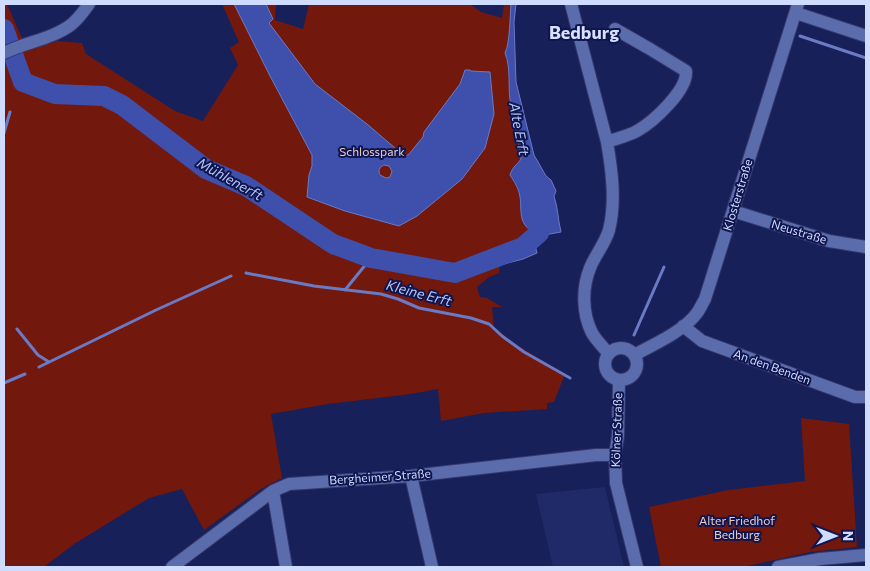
<svg xmlns="http://www.w3.org/2000/svg" width="870" height="571" font-family="Commissioner,sans-serif">
<style>
.built{fill:#202a69}
.green{fill:#73180c}
.water{fill:#3e50ac;stroke:#6a7ac5;fill-rule:evenodd}
.lines{fill:none;stroke-linecap:round;stroke-linejoin:round}
.stream{stroke:#6a7ac5;stroke-width:3}
.river{stroke:#3e50ac;stroke-width:20}
.minor-casing{stroke:#36386c;stroke-width:14}
.minor{stroke:#5b6cad;stroke-width:12}
.labels{text-anchor:middle;stroke-width:4;stroke-linejoin:round;paint-order:stroke}
.park-label{font-size:12px;fill:#eaccc6;stroke:#0f154e}
.street-label{font-size:12px;fill:#cfdbff;stroke:#0f154e}
.water-label{font-size:14px;font-style:italic;fill:#b5c4f6;stroke:#0f154e}
.district-label{font-size:18px;font-weight:bold;fill:#d8e1fe;stroke:#0f154e}
</style>
<rect width="100%" height="100%" fill="#172059"/>
<!-- built -->
<path class="built" d="M605,487L624,567H553L536,494Z"/>
<!-- green -->
<path class="green" d="M4,4H7L27,50L57,41L82,43L86,54L175,111L203,121L238,65L230,48L239,42L222,4H276L275,20L303,29L309,4H470L481,12L502,18L504,4H511C510,16 510,43 505,53C511,68 508,85 510,100C513,120 518,139 521,159C517,165 513,167 510,175L518,190L521,206L530,230L528,240L524,245L509,251L499,258L500,265L499,273L489,277L477,287L480,297L487,298L502,307H492L494,327L513,343L565,374L554,402L547,403V409L484,413L441,421L438,389L411,394L328,404L271,414L282,478L261,489L204,530L182,489L149,498L74,544L44,567H4Z
M801,418L849,424L857,547L810,552L743,567H661L649,507L728,490L805,481Z"/>
<!-- water -->
<path class="water" d="M234,4H266L273,19L269,23L315,84L367,124L402,154L406,156L409,154L423,137L424,132L460,84L465,70H470L471,71L490,72L494,114L485,148L462,179L417,216L399,226L345,211L307,197L309,175L312,166V155L270,76ZM384,165L389,166L392,171L390,177L386,178L380,175C378,171 379,167 384,165Z
M511,4H516L514,22L516,82L534,155L546,176L551,180L556,191L554,196C558,208 558,220 561,232L533,237L537,253L523,259L500,265L499,258C503,256 506,253 510,251C522,245 529,245 530,230C518,221 522,209 520,197C519,189 514,181 510,175C513,166 517,165 521,159C518,139 513,120 510,100C508,85 511,68 505,53C510,43 510,16 511,4Z"/>
<g class="lines">
<!-- stream -->
<path class="stream" d="M800,36L866,58
M4,133L10,112
M246,273L314,286L381,294L398,299L419,308L471,318L489,324L502,336L524,352L570,378
M345,290L371,258
M17,329L38,355L49,362
M634,335L664,267
M39,367L156,310L231,276
M4,383L25,374"/>
<!-- river -->
<path class="river" d="M4,29L23,82L55,94L104,96L122,105L206,169L246,186L333,244L371,258L455,273L523,247L539,233L534,211"/>
<!-- minor casing -->
<g class="minor-casing">
<path id="minor" d="M571,4L607,142C612,171 616,202 609,230C605,244 595,255 590,268C582,288 582,313 592,333C596,340 603,347 609,354
M796,13L866,36
M4,53C25,42 53,39 72,24C79,18 84,11 89,4
M607,142C617,138 628,136 637,131C653,122 688,90 686,71L650,49L615,29
M733,211L829,241L866,247
M683,326L702,341L855,397H866
M605 364a16 16 0 1 1 32 0a16 16 0 1 1-32 0Z
M634,355C653,345 684,331 697,313C700,309 702,304 705,299L798,4
M619,380L618,436L615,455L616,483L637,567
M411,476L432,567
M273,491L286,567
M172,567L273,491L289,484L411,476L596,455H615
M778,567L820,559L866,555"/>
</g>
<!-- minor -->
<use href="#minor" class="minor"/>
</g>
<g class="labels">
<!-- park labels -->
<g class="park-label">
<text x="372" y="156">Schlosspark</text>
<text x="737" y="525">Alter Friedhof<tspan x="737" dy="14">Bedburg</tspan></text>
</g>
<!-- street labels -->
<g class="street-label">
<text transform="translate(738 195) rotate(-73)" y="4">Klosterstraße</text>
<text transform="translate(799 232) rotate(17)" y="4">Neustraße</text>
<text transform="translate(772 367) rotate(20)" y="4">An den Benden</text>
<text transform="translate(617 430) rotate(-88)" y="4">Kölner Straße</text>
<text transform="translate(380 477) rotate(-4)" y="4">Bergheimer Straße</text>
</g>
<!-- water labels -->
<g class="water-label">
<text transform="translate(519 129) rotate(79)" y="5">Alte Erft</text>
<text transform="translate(230 179) rotate(29)" y="5">Mühlenerft</text>
<text transform="translate(419 293) rotate(15)" y="5">Kleine Erft</text>
</g>
<!-- district labels -->
<g class="district-label">
<text x="584" y="39">Bedburg</text>
</g>
</g>
<!-- border -->
<rect width="870" height="571" fill="none" stroke="#cfdbff" stroke-width="10"/>
<!-- north arrow -->
<g transform="translate(835 536) rotate(90)" stroke="#0f154e" stroke-width="4" paint-order="stroke">
<path d="M0-4L9 19L0 12L-9 19Z" fill="#cfdbff"/>
<text y="-8" font-size="14" font-weight="bold" text-anchor="middle" fill="#cfdbff">N</text>
</g>
</svg>
